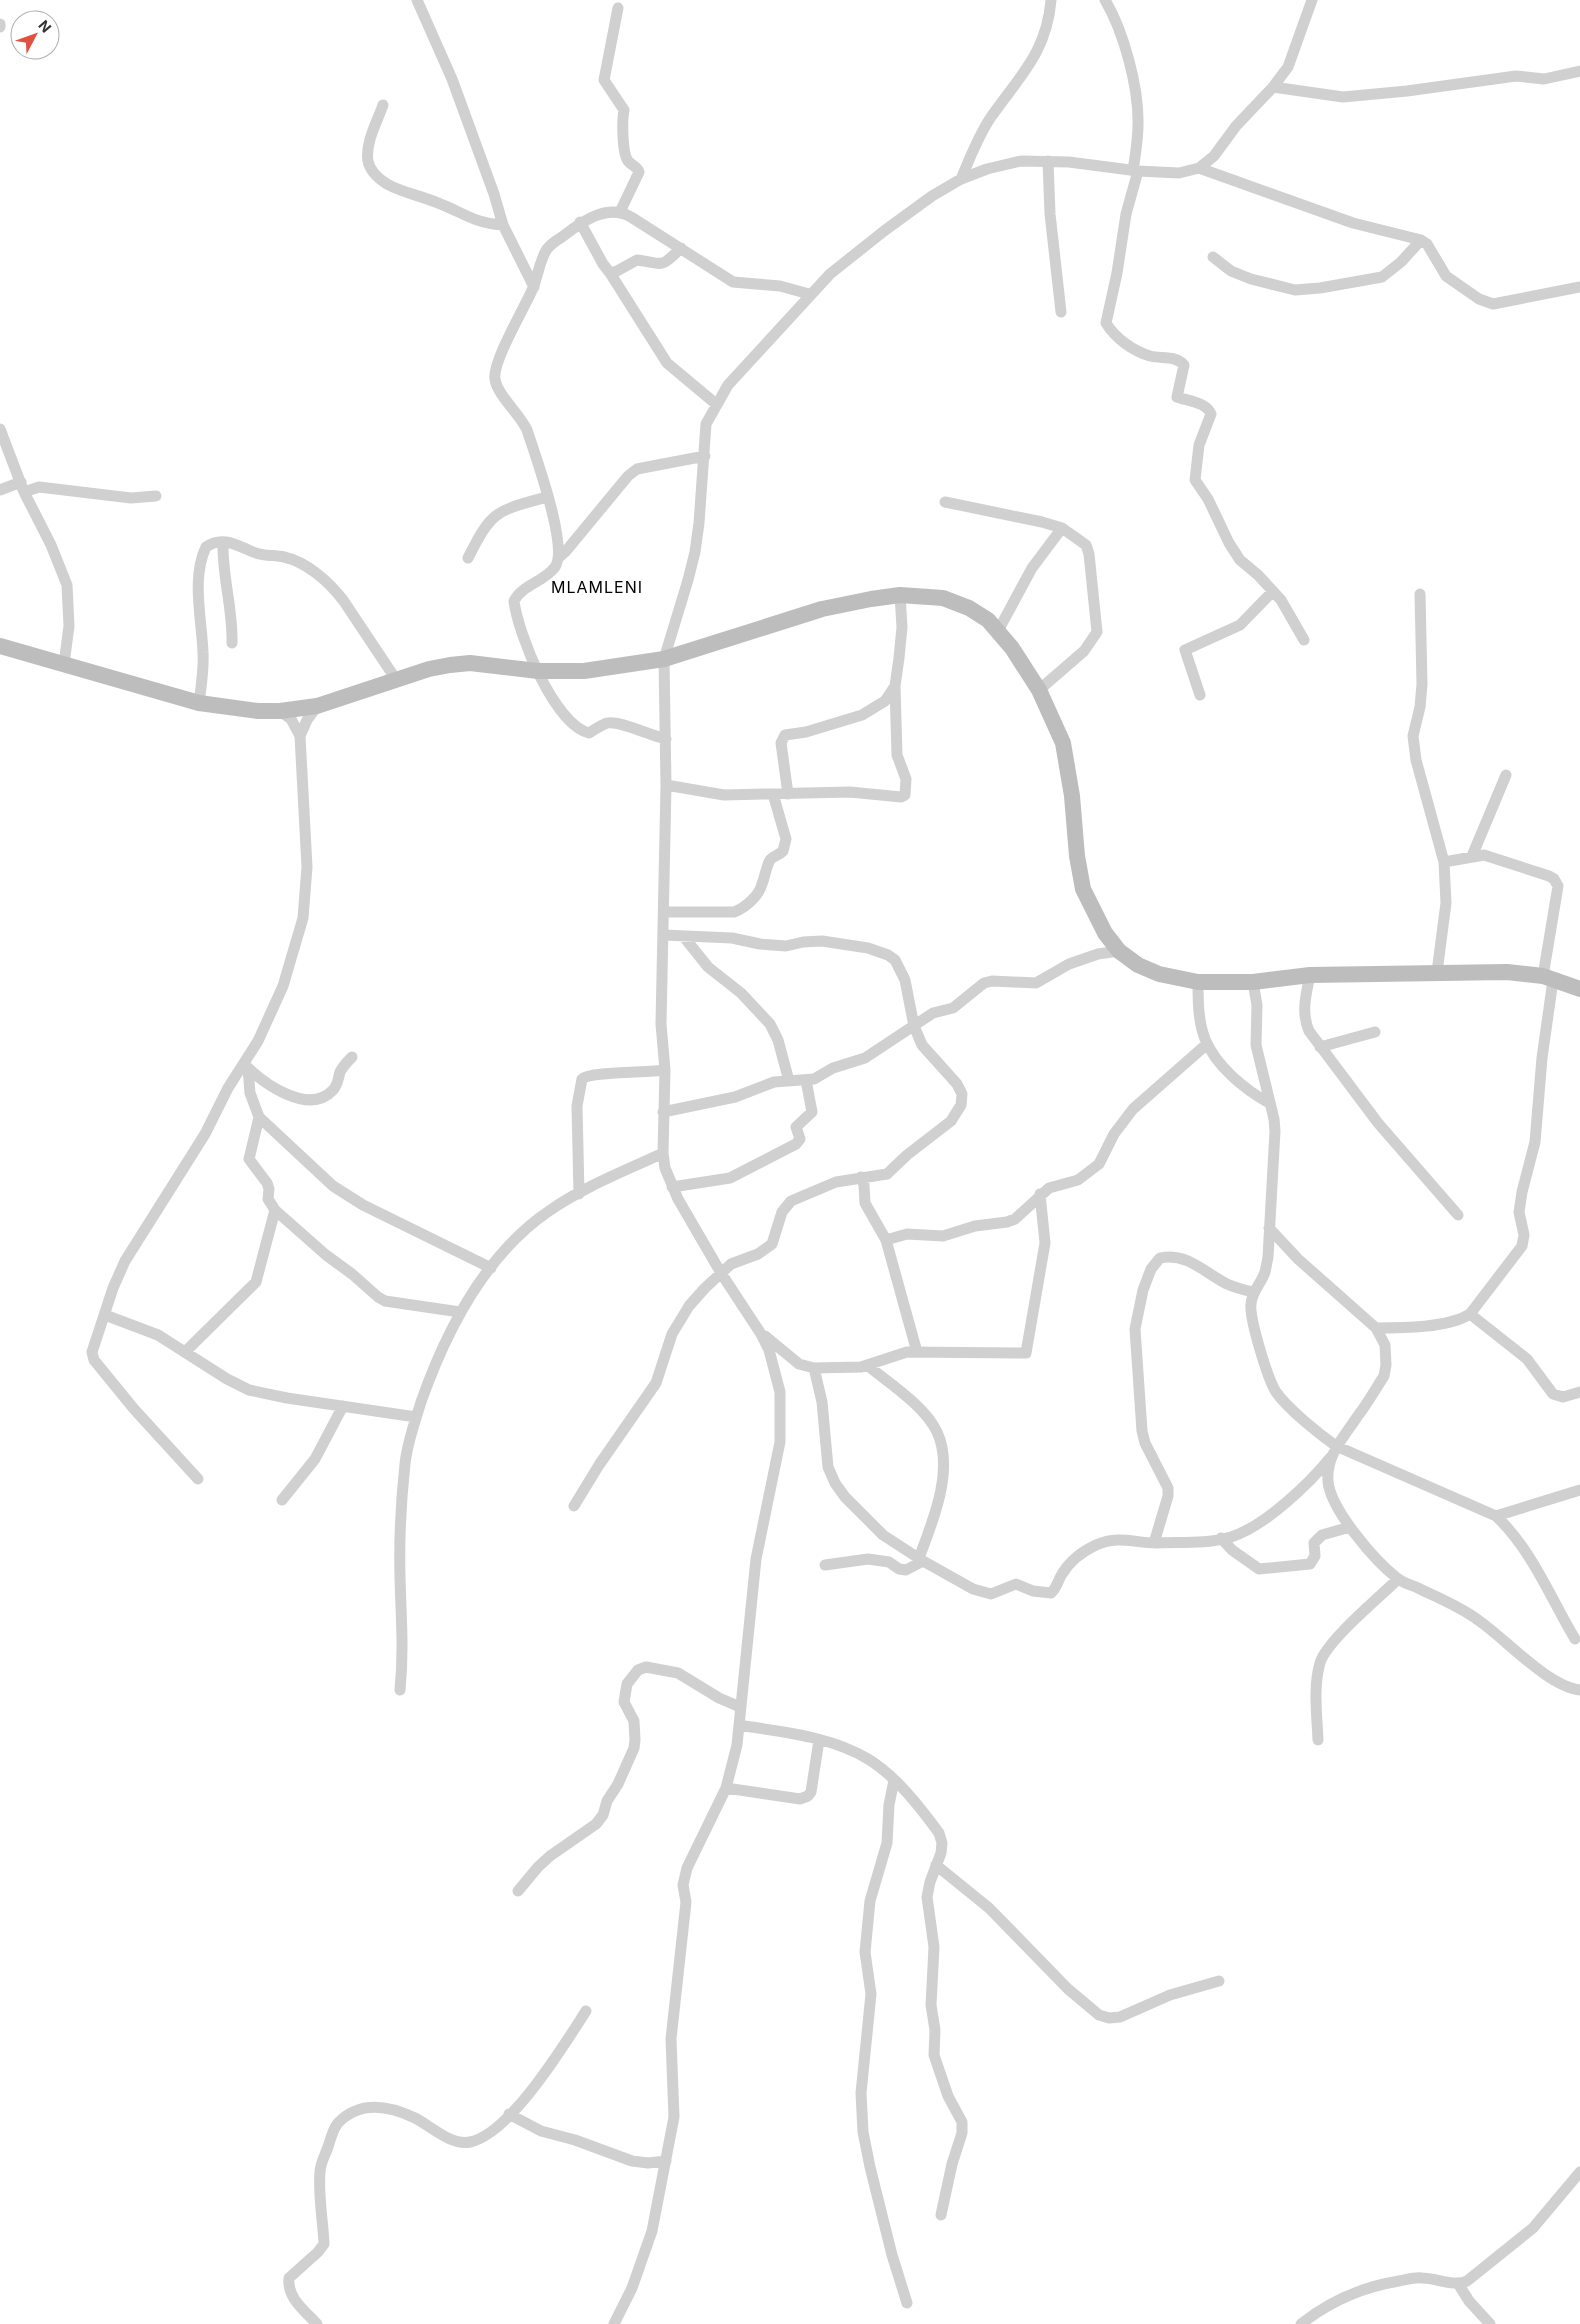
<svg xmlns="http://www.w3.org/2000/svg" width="1580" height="2324" font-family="Inter,sans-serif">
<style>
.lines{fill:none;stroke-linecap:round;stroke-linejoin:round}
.street{stroke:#d0d0d0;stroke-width:11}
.secondary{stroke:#bdbdbd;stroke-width:16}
.labels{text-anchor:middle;stroke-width:5;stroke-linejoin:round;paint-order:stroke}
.quarter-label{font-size:16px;letter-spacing:1px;fill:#000;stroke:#fff}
</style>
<rect width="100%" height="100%" fill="#fff"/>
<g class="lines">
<!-- street -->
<path class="street" d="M417,0L452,79L494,194L503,225L534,287
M1105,0C1124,32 1139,88 1138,125C1138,141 1135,156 1133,171
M618,8L604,80L624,110C622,120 622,153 628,161C632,166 637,166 639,172L620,212
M0,24V27
M1273,87L1343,97L1407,91L1516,76L1544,79L1580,71
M383,105C377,122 365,143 368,161C370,171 379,179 387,184C403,193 422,196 438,203C462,212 476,224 503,225
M1048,161L1050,214L1061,312
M1199,168L1353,223L1421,240L1427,244L1446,276L1479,299L1493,304L1580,287
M1138,171L1126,214L1117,273L1106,323C1115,338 1133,351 1150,356C1162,359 1175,355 1184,365L1177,397C1188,401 1206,402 1211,414L1199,445L1195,480L1208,499L1229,543L1240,560L1258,575L1281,600L1304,640
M961,179C970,158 978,136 991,117C1019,77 1047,52 1051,0
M580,222L603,264L610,273L617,271L637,260C664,263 659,270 681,248
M1213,257L1231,271L1251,279L1295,290L1320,288L1382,277L1401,262L1421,240
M610,273L667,363L716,404
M0,429L24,492L51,545L67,585L69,626L64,664
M0,490L21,482
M24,492L39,487L131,498L156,496
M945,502L1042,522L1062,528L1086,545L1089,554L1097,632L1084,651L1039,690
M223,542C222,576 233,609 232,643
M468,558C492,510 496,511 547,497
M558,558L566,551L628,476L637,469L705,456
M1420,594L1422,684L1420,707L1413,736L1416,760L1444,862L1446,903L1437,972
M998,631L1032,568L1062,528
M1200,695L1185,650L1240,625L1273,591
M199,703C201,687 204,670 203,653C202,620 191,578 206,547C223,535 238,546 253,552C263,556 274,555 284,557C307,562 329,582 343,600L397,681
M280,711L291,719L300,736
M666,739C651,736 619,720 607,723C601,725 594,730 589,733C554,724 518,634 514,601C523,584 544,582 555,567C569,547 535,455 527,430C520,414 497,395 495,379C492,362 525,307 533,288C538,276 540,259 547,249C551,244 557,240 562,237C581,222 607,203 631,217L733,282L780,286L809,294
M666,785L724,795L850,792L901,797L905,795L906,779L897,755L895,686
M788,794L781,743L785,735L806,732L862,715L885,701L895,686L899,658L902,627L900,595
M1472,856L1506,775
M1444,862L1484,855L1549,876L1554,879L1558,886L1543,976
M664,912H734C745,908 759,896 762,884C765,877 766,867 770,860C773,856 779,855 783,851L786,839L773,794
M684,937L708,967L741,993L770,1024L778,1040L789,1081
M1310,975C1306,994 1301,1013 1309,1031L1378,1123L1458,1215
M1198,982C1198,1000 1198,1021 1205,1039C1216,1066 1244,1089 1269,1103
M1253,982L1257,1005L1256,1045L1274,1119L1275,1131L1268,1257C1267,1262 1266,1268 1265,1272C1261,1284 1252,1291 1251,1304C1249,1318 1268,1380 1276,1392C1288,1409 1319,1434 1336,1446L1496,1516C1532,1550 1550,1597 1575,1639
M1320,1047L1375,1032
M245,1065C264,1084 309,1116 333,1090C338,1085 338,1079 340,1072C343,1066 347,1062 352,1057
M248,1068L250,1093L259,1117L333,1186L363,1205L491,1268
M663,1112L735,1097L774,1082L814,1079L833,1068L865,1058L933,1013L953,1008L984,983L992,981L1036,983L1069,964L1098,954L1119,951
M259,1117L249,1159L267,1183L269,1189L268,1199L275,1210L326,1255L352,1274L378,1297L385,1301L460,1312
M861,1177L864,1185L865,1203L886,1240
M672,1187L730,1178L796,1144L800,1139L796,1127L812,1112L806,1080
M579,1194L577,1106L582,1079C591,1071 647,1073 665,1070
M1269,1228L1298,1259L1376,1328L1385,1345L1386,1365L1384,1376C1375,1390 1367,1404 1357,1417C1344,1437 1326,1455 1328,1481C1330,1509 1375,1561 1397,1578C1403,1583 1411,1585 1418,1588C1438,1598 1459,1606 1478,1620C1506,1639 1547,1686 1580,1690
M1470,1314L1527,1359L1553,1394L1563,1397L1580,1392
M105,1315L158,1335L227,1379L249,1390L287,1398L416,1417
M1376,1328C1402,1328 1448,1328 1470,1314L1522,1246L1524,1235L1519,1212L1522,1192L1535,1142L1542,1058L1553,980
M765,1336L799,1364L814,1368L861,1367L907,1352L1026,1353L1045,1243L1040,1194
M186,1351L256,1282L275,1210
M917,1352L886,1240L907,1234L943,1236L975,1226L1007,1222L1015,1219L1049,1188L1078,1180L1099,1164L1114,1134L1133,1109L1207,1044
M867,1365C889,1383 925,1406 937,1432C955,1470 932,1523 919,1558
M814,1368L822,1402L828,1467L835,1483L845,1497L883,1535L923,1561L973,1589L991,1594L1016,1584L1033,1591L1051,1593C1057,1588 1058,1580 1062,1574C1070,1561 1083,1551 1096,1545C1119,1535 1134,1543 1156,1543C1180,1542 1209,1544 1231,1537C1265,1526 1309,1484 1331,1457
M198,1479L134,1409L94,1360L92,1352L113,1288L125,1261L205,1134L228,1088L258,1041L283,986L303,918L307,867L300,736L307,720L317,706
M282,1500L315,1459L343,1406
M574,1506L599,1465L656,1383L672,1334L689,1306L705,1288L731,1264L758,1254L772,1244L782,1212L791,1201L836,1182L887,1174L907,1155L951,1121L961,1105L962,1094L957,1084L922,1045L914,1026L905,980L895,960L888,955L868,948L822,941L803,942L786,946L760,944L732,938L663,935
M1496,1516L1580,1490
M1221,1538L1232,1550L1259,1569L1310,1564L1315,1556L1314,1543L1322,1535L1350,1527
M1154,1543L1168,1496V1488L1145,1443L1142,1431L1135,1329L1143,1290L1151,1269L1160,1258C1187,1252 1205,1273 1227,1284C1236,1288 1244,1290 1253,1292
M825,1565L868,1559L889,1562L899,1569L906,1570L923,1561
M400,1690C404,1650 401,1617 400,1577C399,1540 401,1501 405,1464C407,1443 415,1422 421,1402C446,1331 484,1255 549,1211C583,1187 625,1171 663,1153
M739,1725C781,1732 830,1736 868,1759C896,1776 920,1807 939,1833L942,1843L941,1853L930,1882L927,1897L934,1947L931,2005L935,2030L934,2055L948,2096L962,2122V2133L952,2164L941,2215
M1318,1740C1317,1715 1313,1687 1320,1663C1326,1641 1380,1597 1398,1579
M894,1780L889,1805L887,1843L870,1901L865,1952L871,1994L861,2093L863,2132L870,2167L892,2255L907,2303
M726,1788L800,1799L808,1796L811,1792L819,1740
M936,1865L989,1908L1068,1989L1099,2015L1109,2018L1120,2017L1170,1995L1219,1981
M518,1891L538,1867L550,1856L596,1824L603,1815L607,1801L618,1784L634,1748L635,1740L634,1721L624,1702L627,1684L638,1670L646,1667L678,1673L719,1698L740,1707
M509,2114L541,2131L575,2140L632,2161L648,2163L666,2161
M1459,2285L1469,2301L1490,2324
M317,2324C304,2310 287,2298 289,2278L318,2252L324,2244C323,2220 318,2196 320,2172C320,2164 325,2155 328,2147C330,2140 333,2129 338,2123C360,2100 390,2106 415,2118C431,2126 451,2146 470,2142C510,2134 564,2045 586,2011
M614,2324L632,2288L652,2231L674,2117L671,2039L686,1902L683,1885L687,1868L726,1788L737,1745L756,1559L780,1442V1392L769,1350L761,1334L721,1273L678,1199L665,1168L663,1153L665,1070L661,1024L666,785L664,659L688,580L695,552L699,523L706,424L728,385L830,274L884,231L932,196L961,179L987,169L1021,161L1069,162L1138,171L1179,173L1199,168L1214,156L1236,126L1273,87L1288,67L1312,0
M1301,2324C1330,2301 1362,2287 1399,2281C1406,2280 1414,2277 1422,2278C1437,2278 1453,2287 1467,2281L1533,2228L1580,2172"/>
<!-- secondary -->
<path class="secondary" d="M0,646L199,703L258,711H280L317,706L429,669L450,665L470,663L538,671H584L664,659L822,609L871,599L900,595L943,598L969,608L988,620L1012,648L1039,690L1063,743L1072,796L1077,856L1083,889L1105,933L1119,951L1138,965L1159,974L1198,982H1253L1310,975L1507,972L1543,976L1580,989"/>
</g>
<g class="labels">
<!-- quarter labels -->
<g class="quarter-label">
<text x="597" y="593">MLAMLENI</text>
</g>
</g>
<!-- north arrow -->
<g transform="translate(35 35) rotate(49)"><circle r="24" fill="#ffffff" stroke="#adadad"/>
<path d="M0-4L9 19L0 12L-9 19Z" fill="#e0523f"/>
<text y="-8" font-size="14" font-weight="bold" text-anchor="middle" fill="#333333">N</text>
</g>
</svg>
